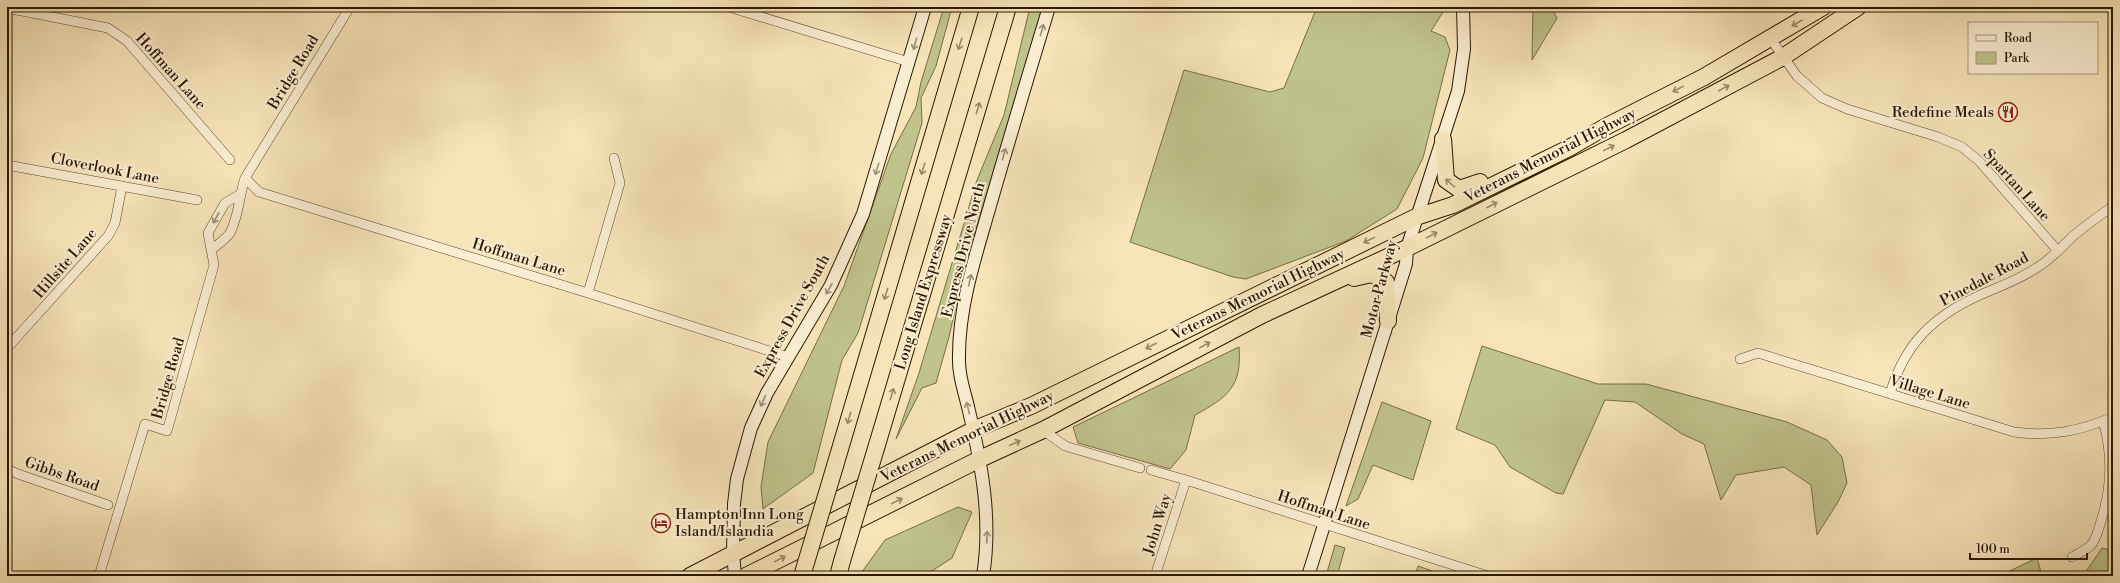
<svg xmlns="http://www.w3.org/2000/svg" width="2120" height="583" font-family="'Libre Bodoni',serif">
<style>
.green{fill:#c0c38c;stroke:#766e46}
.lines{fill:none;stroke-linecap:round;stroke-linejoin:round}
.street-casing{stroke:#5e4b2f;stroke-width:10}
.secondary-casing{stroke:#2b1801;stroke-width:14}
.highway-casing{stroke:#2b1801;stroke-width:18}
.street{stroke:#faeed2;stroke-width:9}
.secondary{stroke:#faeed2;stroke-width:12}
.highway{stroke:#f7e5b9;stroke-width:16}
.highway-bridge-casing{stroke:#2b1801;stroke-width:18;stroke-linecap:butt}
.highway-bridge{stroke:#f7e5b9;stroke-width:16}
.oneway{stroke:#9b8966}
.oneway2{stroke:#9d8e74}
.labels{text-anchor:middle;stroke-width:4;stroke-linejoin:round;paint-order:stroke}
.street-label{font-size:15px;fill:#2b1801;stroke:#faeed2}
.poi-label{font-size:15px;fill:#2b1801;stroke:#faeed2;text-anchor:end}
</style>
<rect width="100%" height="100%" fill="#f7e5b9"/>
<filter id="stains"><feTurbulence type="fractalNoise" baseFrequency=".005" numOctaves="4"/><feColorMatrix values="0 0 0 0 .2 0 0 0 0 .09 0 0 0 0 .02 0 0 0 .5 -.17"/></filter>
<radialGradient id="worn" r=".72"><stop offset=".6" stop-color="#630" stop-opacity="0"/><stop offset="1" stop-color="#630" stop-opacity=".3"/></radialGradient>
<!-- green -->
<path class="green" d="M944,7H952L936,66L921,98L922,123L858,333L842,360L813,473L763,509L761,487L768,442L844,286L891,154L916,107L921,82Z
M1030,7H1043L966,262L949,337L936,383L922,388L896,439L919,373L977,180L1004,115Z
M1317,7H1443V12L1431,31L1445,37L1450,50L1423,158L1397,209L1346,241L1246,279L1233,277L1130,242L1184,70L1270,92L1284,88Z
M1533,7H1551L1557,18L1532,60Z
M1482,346L1598,384H1646L1787,422L1827,440L1842,457L1847,483L1838,502L1817,535L1811,485L1784,467L1736,475L1721,500L1704,444L1682,434L1635,402L1605,400L1563,494L1556,493L1510,467L1495,445L1456,429Z
M1239,347C1242,387 1228,397 1195,415L1186,450L1170,469L1078,443L1073,427Z
M1382,402L1431,421L1413,480L1373,465L1358,499L1346,506Z
M958,507L972,512L952,558L924,576H859L885,540Z
M1335,545L1345,548L1337,576H1326Z
M2102,548L2113,551V576H2083Z
M2037,558L2042,576H1999Z
M1418,566L1447,576H1415Z"/>
<g class="lines">
<!-- street casing -->
<g class="street-casing">
<path id="street" d="M729,7L909,62
M7,8L108,28L127,41L230,160
M1770,38L1797,76L1822,98L1847,109L1938,137L1962,147L1979,161L2058,251
M7,165L197,200
M245,178L259,192L588,293L788,357
M211,250C217,245 226,239 230,233C239,216 239,196 245,178L350,7
M588,293L620,183L614,158
M7,344H11L17,337L108,236L115,223L122,186
M1740,359L1758,353L2014,432C2050,437 2080,431 2113,417
M1890,394C1904,345 1932,317 1978,296C1998,287 2019,280 2038,267C2051,259 2061,248 2072,237C2085,226 2099,216 2113,206
M1043,430L1065,446L1140,468
M7,469L18,474L108,505
M1151,470L1186,480L1488,576
M2072,557C2079,553 2087,550 2092,544C2097,537 2099,528 2101,521C2112,487 2113,455 2103,421
M99,576L145,424L167,431L214,265L208,233L225,203L239,195
M1155,576L1186,480"/>
</g>
<!-- secondary casing -->
<g class="secondary-casing">
<path id="secondary" d="M735,576L733,553L734,504L737,479L751,428L767,393L831,285L863,214L925,7
M983,576C992,520 982,466 969,411C965,393 958,375 959,355C959,308 974,261 987,216C1007,146 1028,77 1049,7
M1308,576L1406,264L1407,248L1458,91L1464,49L1463,7"/>
</g>
<!-- highway casing -->
<g class="highway-casing">
<path id="highway" d="M1443,139L1446,180L1459,189L1480,182
M1354,278L1372,274L1386,282L1388,321
M877,445L1008,7
M835,466L971,7
M690,576L973,430L1031,406L1416,217L1453,205L1569,148L1607,126L1704,77L1823,7
M746,576L980,459L1043,430L1262,315L1407,248L1626,140L1783,57L1858,7
M838,576L842,561"/>
</g>
<!-- street -->
<use href="#street" class="street"/>
<!-- secondary -->
<use href="#secondary" class="secondary"/>
<!-- highway -->
<use href="#highway" class="highway"/>
<!-- highway-bridge casing -->
<g class="highway-bridge-casing">
<path id="highway-bridge" d="M842,561L877,445
M802,576L835,466"/>
</g>
<!-- highway-bridge -->
<use href="#highway-bridge" class="highway-bridge"/>
</g>
<!-- one-way arrows -->
<defs><path id="oneway-shaft" d="M-6 0H5M1.5-3L5.5 0L1.5 3" fill="none" stroke-width="1.6" stroke-linecap="round" stroke-linejoin="round"/></defs>
<g class="oneway">
<use href="#oneway-shaft" transform="translate(1797 23) rotate(150)"/>
<use href="#oneway-shaft" transform="translate(960 44) rotate(107)"/>
<use href="#oneway-shaft" transform="translate(1724 88) rotate(-28)"/>
<use href="#oneway-shaft" transform="translate(1678 89) rotate(153)"/>
<use href="#oneway-shaft" transform="translate(978 108) rotate(-73)"/>
<use href="#oneway-shaft" transform="translate(1609 148) rotate(-26)"/>
<use href="#oneway-shaft" transform="translate(923 169) rotate(107)"/>
<use href="#oneway-shaft" transform="translate(1450 183) rotate(-138)"/>
<use href="#oneway-shaft" transform="translate(1492 205) rotate(-27)"/>
<use href="#oneway-shaft" transform="translate(1432 235) rotate(-27)"/>
<use href="#oneway-shaft" transform="translate(1369 240) rotate(154)"/>
<use href="#oneway-shaft" transform="translate(886 294) rotate(107)"/>
<use href="#oneway-shaft" transform="translate(1205 345) rotate(-28)"/>
<use href="#oneway-shaft" transform="translate(1151 346) rotate(153)"/>
<use href="#oneway-shaft" transform="translate(892 394) rotate(-73)"/>
<use href="#oneway-shaft" transform="translate(849 418) rotate(107)"/>
<use href="#oneway-shaft" transform="translate(1015 443) rotate(-25)"/>
<use href="#oneway-shaft" transform="translate(897 501) rotate(-26)"/>
<use href="#oneway-shaft" transform="translate(780 559) rotate(-26)"/>
</g>
<g class="oneway2">
<use href="#oneway-shaft" transform="translate(1042 30) rotate(-73)"/>
<use href="#oneway-shaft" transform="translate(915 44) rotate(106)"/>
<use href="#oneway-shaft" transform="translate(1004 154) rotate(-74)"/>
<use href="#oneway-shaft" transform="translate(877 169) rotate(107)"/>
<use href="#oneway-shaft" transform="translate(216 218) rotate(119)"/>
<use href="#oneway-shaft" transform="translate(970 280) rotate(-77)"/>
<use href="#oneway-shaft" transform="translate(829 289) rotate(119)"/>
<use href="#oneway-shaft" transform="translate(763 401) rotate(115)"/>
<use href="#oneway-shaft" transform="translate(968 408) rotate(-104)"/>
<use href="#oneway-shaft" transform="translate(987 537) rotate(-88)"/>
</g>
<!-- icons -->
<defs>
<g id="restaurant-ring" transform="scale(1)"><circle r="9.5" fill="#faeed2" stroke="#8f2418" stroke-width="1.5"/><path d="M-5-6h1v4h1v-4h1v4h1v-4h1v5L-1.5 .5V6h-2V.5L-5-1ZM5-6V6H3V1.5H1.5Q1.5-4 5-6Z" fill="#8f2418"/></g>
<g id="hotel-ring" transform="scale(1)"><circle r="9.5" fill="#faeed2" stroke="#8f2418" stroke-width="1.5"/><path d="M-6-4.5h1.5V1H6V5H4.5V3h-9V5H-6ZM-4 0a1.8 1.8 0 1 1 3.6 0ZM.5 0V-2.5h3Q6-2.5 6 0Z" fill="#8f2418"/></g>
</defs>
<g fill-rule="evenodd">
<use href="#restaurant-ring" x="2008" y="112"/>
<use href="#hotel-ring" x="661" y="523"/>
</g>
<g class="labels">
<!-- street labels -->
<g class="street-label">
<text transform="translate(171 71) rotate(48)" y="5">Hoffman Lane</text>
<text transform="translate(293 72) rotate(-59)" y="5">Bridge Road</text>
<text transform="translate(1550 155) rotate(-27)" y="5">Veterans Memorial Highway</text>
<text transform="translate(105 168) rotate(11)" y="5">Cloverlook Lane</text>
<text transform="translate(2017 185) rotate(48)" y="5">Spartan Lane</text>
<text transform="translate(963 250) rotate(-76)" y="5">Express Drive North</text>
<text transform="translate(519 257) rotate(17)" y="5">Hoffman Lane</text>
<text transform="translate(65 263) rotate(-49)" y="5">Hillsite Lane</text>
<text transform="translate(1984 279) rotate(-28)" y="5">Pinedale Road</text>
<text transform="translate(1379 289) rotate(-75)" y="5">Motor Parkway</text>
<text transform="translate(923 292) rotate(-73)" y="5">Long Island Expressway</text>
<text transform="translate(1258 294) rotate(-26)" y="5">Veterans Memorial Highway</text>
<text transform="translate(792 316) rotate(-61)" y="5">Express Drive South</text>
<text transform="translate(168 378) rotate(-74)" y="5">Bridge Road</text>
<text transform="translate(1930 392) rotate(17)" y="5">Village Lane</text>
<text transform="translate(967 436) rotate(-26)" y="5">Veterans Memorial Highway</text>
<text transform="translate(62 474) rotate(19)" y="5">Gibbs Road</text>
<text transform="translate(1324 510) rotate(18)" y="5">Hoffman Lane</text>
<text transform="translate(1157 524) rotate(-73)" y="5">John Way</text>
</g>
<!-- poi labels -->
<g class="poi-label">
<text x="1994" y="117">Redefine Meals</text>
<text x="675" y="519" text-anchor="start">Hampton Inn Long<tspan x="675" dy="17">Island/Islandia</tspan></text>
</g>
</g>
<!-- margin -->
<rect width="2120" height="583" fill="none" stroke="#f7e5b9" stroke-width="24"/>
<rect x="8" y="8" width="2104" height="567" fill="none" stroke="#2b1801" stroke-width="2"/>
<rect x="12" y="12" width="2096" height="559" fill="none" stroke="#2b1801"/>
<!-- legend -->
<rect x="1968" y="22" width="130" height="52" fill="#faeed2" stroke="#a7987e"/>
<rect x="1976" y="35" width="20" height="6" fill="#faeed2" stroke="#a7987e"/>
<text x="2004" y="42" font-size="12" fill="#2b1801">Road</text>
<rect x="1976" y="52" width="20" height="12" fill="#c0c38c" stroke="#a7987e"/>
<text x="2004" y="62" font-size="12" fill="#2b1801">Park</text>
<!-- scale -->
<path d="M1970 553v6h117v-6" fill="none" stroke="#2b1801" stroke-width="2"/>
<text x="1976" y="553" font-size="12" fill="#2b1801" stroke="#faeed2" stroke-width="3" paint-order="stroke">100 m</text>
<rect width="100%" height="100%" filter="url(#stains)"/>
<rect width="100%" height="100%" fill="url(#worn)"/>
</svg>
